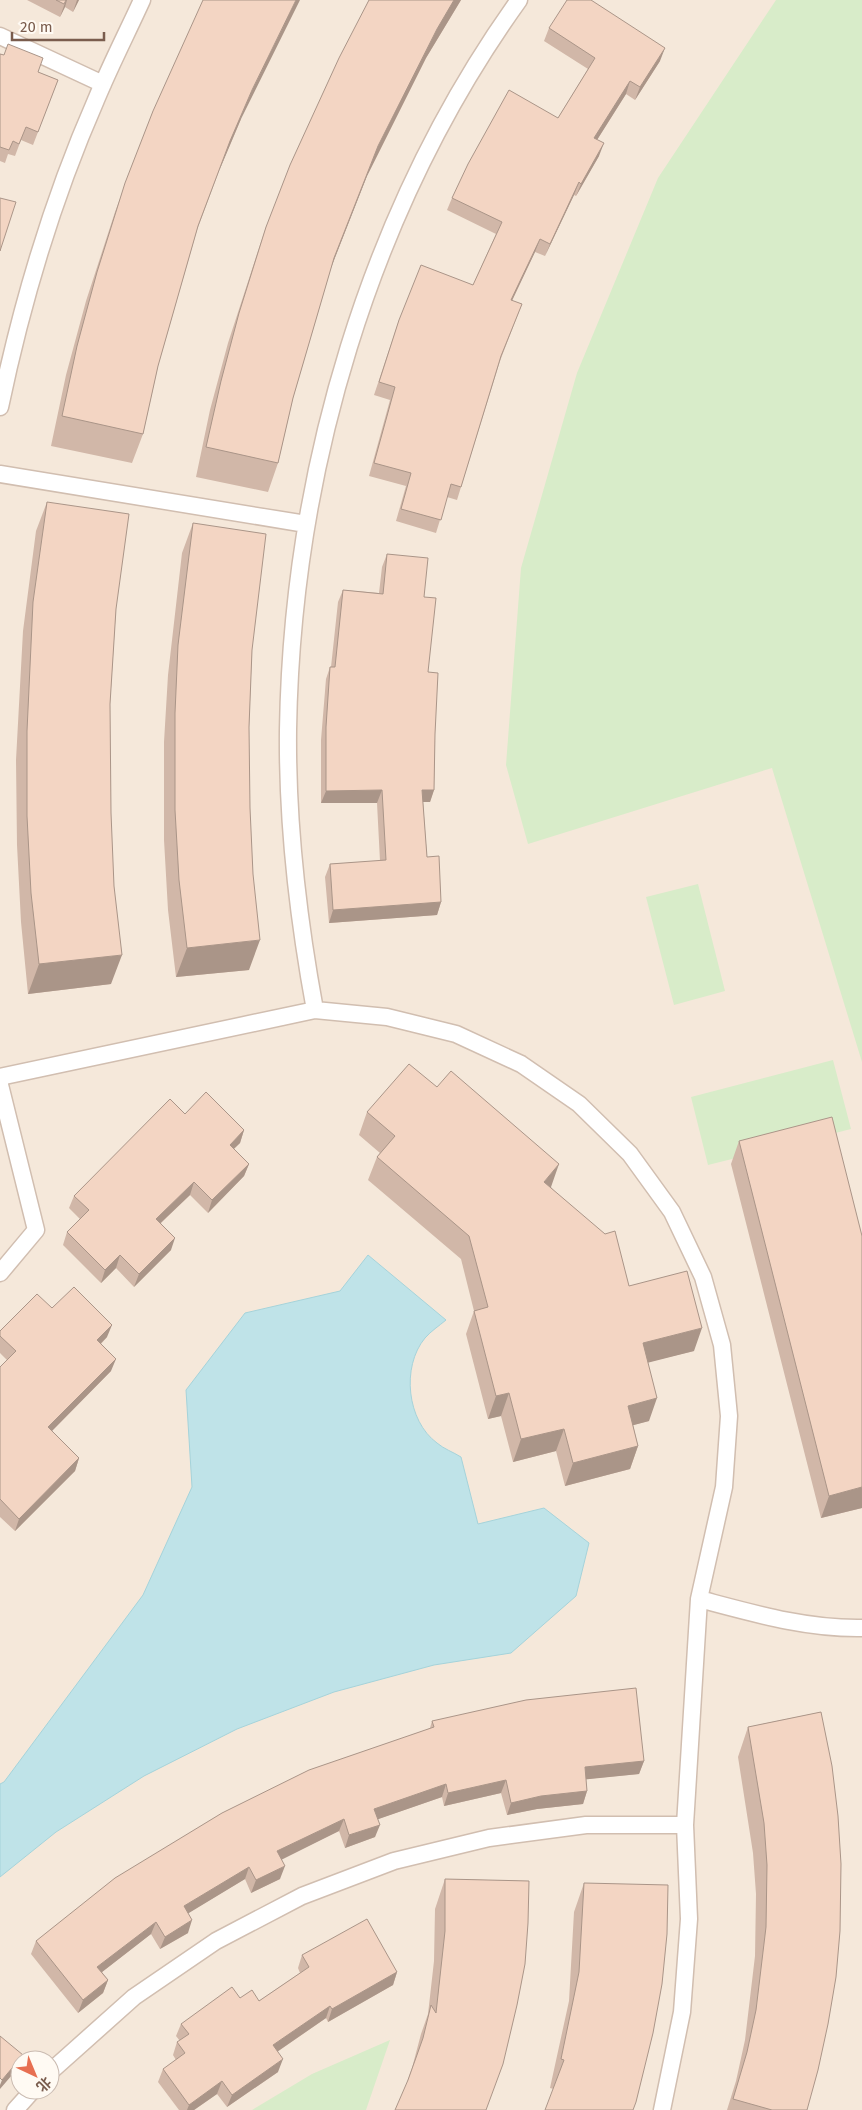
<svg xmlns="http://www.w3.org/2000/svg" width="862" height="2110" font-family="'Fira Sans','Noto Sans SC',sans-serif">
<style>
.residential{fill:#f5e8da;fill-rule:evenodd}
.green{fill:#d8ecc9}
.water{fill:#bfe3e8;stroke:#a5d3da}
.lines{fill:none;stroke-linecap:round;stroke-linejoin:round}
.lane-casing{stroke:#d1beb0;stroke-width:19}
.lane{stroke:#fff;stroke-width:16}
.wall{fill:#d1b7a8}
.shaded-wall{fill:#aa9588}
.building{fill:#f3d5c3;stroke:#aa9588}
</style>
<rect width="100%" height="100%" fill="#fdf6ec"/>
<!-- residential -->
<path class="residential" d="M0,0H862V2110H0ZM20,2060H50V2090H20Z"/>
<!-- green -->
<path class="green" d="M776,0H862V1062L772,768L528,844L506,765L521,568L577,373L658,178Z
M698,884L725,991L674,1005L646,897Z
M833,1060L851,1129L708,1165L691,1097Z
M390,2040L366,2110H252L312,2074Z"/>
<!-- water -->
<path class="water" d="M368,1255L446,1320C439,1326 431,1331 425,1338C401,1367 407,1421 437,1443C444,1449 453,1452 461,1457L478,1524L544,1508L589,1543L576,1596L511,1653L434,1665L334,1692L237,1729L144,1776L56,1832L0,1877V1784L4,1782L143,1595L192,1487L186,1390L245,1313L340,1291Z"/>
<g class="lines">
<!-- lane casing -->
<g class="lane-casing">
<path id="lane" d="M0,36L103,84
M0,407C22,302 53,198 96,100C110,66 127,33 142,0
M0,474L306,524
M315,1010C298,918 287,825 288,730C292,474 369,209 519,0
M0,1077L315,1010L387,1017L456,1034L521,1064L579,1104L630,1154L672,1212L703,1277L722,1345L729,1416L724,1487L699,1599L685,1825L689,1919L682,2012L662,2110
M0,1085L36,1230L0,1273
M699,1599C752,1613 806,1629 862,1628
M50,2072L134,1997L216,1941L302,1896L394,1861L489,1838L586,1825H685
M15,2110L33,2090"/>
</g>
<!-- lane -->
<use href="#lane" class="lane"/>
</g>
<!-- wall -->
<path class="wall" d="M27,0H79L73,12L65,7L60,17Z
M369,0H461L426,58L367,176L331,268L293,398L278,463L268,492L196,477L210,410L228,343L256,257L266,227Z
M549,28L660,61L635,100L626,94L597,140L599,156L576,196L574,195L545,256L535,252L512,301L522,304L500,361L461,487L457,500L447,497L436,533L396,521L406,486L369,476L390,400L374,395L399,320L473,285L496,234L447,210L452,198L558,118L588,69L544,41Z
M0,54L38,72L58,80L33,145L21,140L15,156L8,154L5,163L0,161Z
M153,111L241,119L219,171L197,230L158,366L143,434L132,463L51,446L66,375L86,301L115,212Z
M47,502L116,609L110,704L111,984L28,994L21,922L17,845L16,760L23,631L36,531Z
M193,523L252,650L249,727V970L176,977L168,910L164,840V742L168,675L182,553Z
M387,554L424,597L428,672L435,734L434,790L430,802H423L427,857L441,902L437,915L329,923L325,877L330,864L380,861L377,803H321V740L326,679L330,667H331L338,602L343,590L379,593L382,567Z
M367,1112L551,1187L629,1286L694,1351L648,1362L649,1421L633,1425L638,1446L630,1469L565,1486L556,1451L513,1462L501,1416L488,1419L466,1334L474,1311L461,1259L368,1180L377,1157L380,1153L359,1135Z
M185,1114L244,1130L240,1143L234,1149L249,1164L244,1176L208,1213L190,1195L161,1223L171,1250L134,1287L116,1268L101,1283L63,1245L67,1232L80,1219L69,1208L74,1196Z
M739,1141L862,1236V1508L821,1518L731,1164Z
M52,1308L107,1337L101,1344L111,1371L52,1431L79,1458L75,1471L15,1531L0,1517V1367L7,1360L0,1353V1331Z
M821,1712L807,2110H727L736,2081L745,2040L755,1956L756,1894L753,1853L738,1757L748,1727Z
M432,1721L644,1761L639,1774L586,1779L587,1791L583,1804L537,1809L507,1815L501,1793L444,1806L442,1797L378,1819L375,1837L345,1848L339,1831L281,1859L280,1879L251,1893L245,1879L188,1913V1933L160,1949L151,1934L102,1972L108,1980L103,1993L78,2013L31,1954L36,1941L430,1728Z
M445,1879L529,1881L407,2082L412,2068L421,2034L428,2014L434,1961L435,1909Z
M584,1883L633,2110L550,2088L569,2001L574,1912Z
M302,1955L397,1972L393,1985L328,2022L326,2018L277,2052L278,2072L227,2107L217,2094L194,2110H179L158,2082L163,2069L176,2060L173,2055L177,2042L180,2041L176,2036L181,2024L240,1998L259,2001L300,1973L298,1968Z"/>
<!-- shaded-wall -->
<path class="shaded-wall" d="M66,0H67L65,7L60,17Z
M77,0H79L73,12Z
M296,0H300L241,119L219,171L230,141L252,90Z
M454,0H461L426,58L367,176L323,288L334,258L378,146L437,29Z
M665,48L660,61L635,100L640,87Z
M630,81L626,94L590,151L594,138Z
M604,143L599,156L576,196L581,184Z
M579,182L574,195L545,256L550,244Z
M540,239L535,252L506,313L511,300Z
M382,790L377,803H321L326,791Z
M422,790H434L430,802H417Z
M441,902L437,915L329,923L333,910Z
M260,940L249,970L176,977L187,948Z
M122,955L111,984L28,994L39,964Z
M244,1130L240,1143L225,1157L230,1145Z
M249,1164L244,1176L208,1213L212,1200Z
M559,1164L551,1187L536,1205L544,1182Z
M194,1182L190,1195L152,1231L156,1219Z
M175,1238L171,1250L134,1287L139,1274Z
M120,1255L116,1268L101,1283L105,1270Z
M112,1325L107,1337L92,1352L97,1340Z
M702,1328L694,1351L635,1366L643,1343Z
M116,1359L111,1371L43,1440L48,1427Z
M509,1393L501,1416L488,1419L496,1396Z
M657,1398L649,1421L619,1429L628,1406Z
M564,1429L556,1451L513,1462L521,1439Z
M638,1446L630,1469L565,1486L573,1463Z
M79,1458L75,1471L15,1531L19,1519Z
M862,1487V1508L821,1518L829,1496Z
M644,1761L639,1774L580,1780L585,1767Z
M506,1780L501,1793L444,1806L448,1793Z
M446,1784L442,1797L370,1822L374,1809Z
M587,1791L583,1804L537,1809L507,1815L511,1803L541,1796Z
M344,1819L339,1831L273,1864L277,1851Z
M380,1825L375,1837L345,1848L349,1835Z
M285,1866L280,1879L251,1893L256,1880Z
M249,1867L245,1879L179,1919L184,1906Z
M192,1920L188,1933L160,1949L165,1937Z
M156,1922L151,1934L93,1979L97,1967Z
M397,1972L393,1985L328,2022L332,2009Z
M108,1980L103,1993L78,2013L83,2000Z
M330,2006L326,2018L268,2058L273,2045Z
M23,2055L21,2060H20L18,2068L0,2089V2085L2,2080Z
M283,2059L278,2072L227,2107L232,2095Z
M222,2081L217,2094L194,2110H187L189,2105Z"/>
<!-- building -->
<path class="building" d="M56,0H66L64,4Z
M203,0H296L252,90L230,141L198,226L158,366L143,434L62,416L77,346L97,272L125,183L153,111Z
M369,0H454L437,29L378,146L334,258L293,398L278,463L206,447L221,381L239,313L266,227L290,165L339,58Z
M567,0H591L665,48L640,87L630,81L594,138L604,143L581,184L579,182L550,244L540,239L511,300L522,304L501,356L461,487L451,484L441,520L401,509L411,473L374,463L395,387L379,382L399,320L421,265L473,285L502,222L452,198L468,164L509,90L558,118L595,58L549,28Z
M8,44L43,58L38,72L58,80L38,132L26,127L19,144L13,141L9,150L0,147V54L4,55Z
M0,198L16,202L0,251Z
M47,502L129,514L116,609L110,704L111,813L114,886L122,955L39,964L31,893L27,816V731L33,602Z
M193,523L266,534L252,650L249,727L250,808L253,874L260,940L187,948L179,880L175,810V713L178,645Z
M387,554L428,558L424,597L436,598L428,672L438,673L435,734L434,790H422L427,857L439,856L441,902L333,910L330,864L386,860L382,790L326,791V727L330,667H335L343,590L383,594Z
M409,1064L437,1087L451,1071L559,1164L544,1182L605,1234L615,1231L629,1286L687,1271L702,1328L643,1343L657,1398L628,1406L638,1446L573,1463L564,1429L521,1439L509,1393L496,1396L474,1311L488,1307L469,1236L377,1157L395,1136L367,1112Z
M206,1092L244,1130L230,1145L249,1164L212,1200L194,1182L156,1219L175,1238L139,1274L120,1255L105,1270L67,1232L89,1210L74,1196L170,1099L185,1114Z
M832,1117L862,1236V1487L829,1496L739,1141Z
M74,1287L112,1325L97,1340L116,1359L48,1427L79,1458L19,1519L0,1499V1367L16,1351L0,1336V1331L37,1294L52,1308Z
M636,1688L644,1761L585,1767L587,1791L541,1796L511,1803L506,1780L448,1793L446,1784L374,1809L380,1825L349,1835L344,1819L277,1851L285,1866L256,1880L249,1867L184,1906L192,1920L165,1937L156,1922L97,1967L108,1980L83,2000L36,1941L115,1878L222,1813L309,1770L434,1727L432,1721L526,1700Z
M821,1712L832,1766L838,1816L841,1864L840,1931L836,1977L828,2024L818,2070L807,2110H772L733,2099L747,2052L756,2010L766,1927L767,1865L764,1823L748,1727Z
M445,1879L529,1881L528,1923L525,1964L517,2005L503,2064L486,2110H395L408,2080L423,2038L431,2005L436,2013L445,1931Z
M584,1883L668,1885L667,1934L662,1984L653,2033L636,2102L633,2110H545L564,2060L561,2059L579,1972Z
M367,1919L397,1972L332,2009L330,2006L273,2045L283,2059L232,2095L222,2081L189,2105L163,2069L185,2053L177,2042L189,2034L181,2024L232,1987L240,1998L252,1990L259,2001L309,1967L302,1955Z
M0,2036L23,2055L2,2080L0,2078Z"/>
<!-- north arrow -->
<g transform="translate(35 2075) rotate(136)"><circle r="24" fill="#fffaf3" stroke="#cabbb1"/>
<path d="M0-4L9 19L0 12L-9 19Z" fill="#e76f51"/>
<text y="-8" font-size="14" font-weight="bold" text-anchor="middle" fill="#7a5c4d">北</text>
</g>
<!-- scale -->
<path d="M12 32v8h92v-8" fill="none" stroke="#7a5c4d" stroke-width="2.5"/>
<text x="20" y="32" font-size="15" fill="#7a5c4d" stroke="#fffaf3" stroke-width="4" paint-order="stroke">20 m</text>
</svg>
